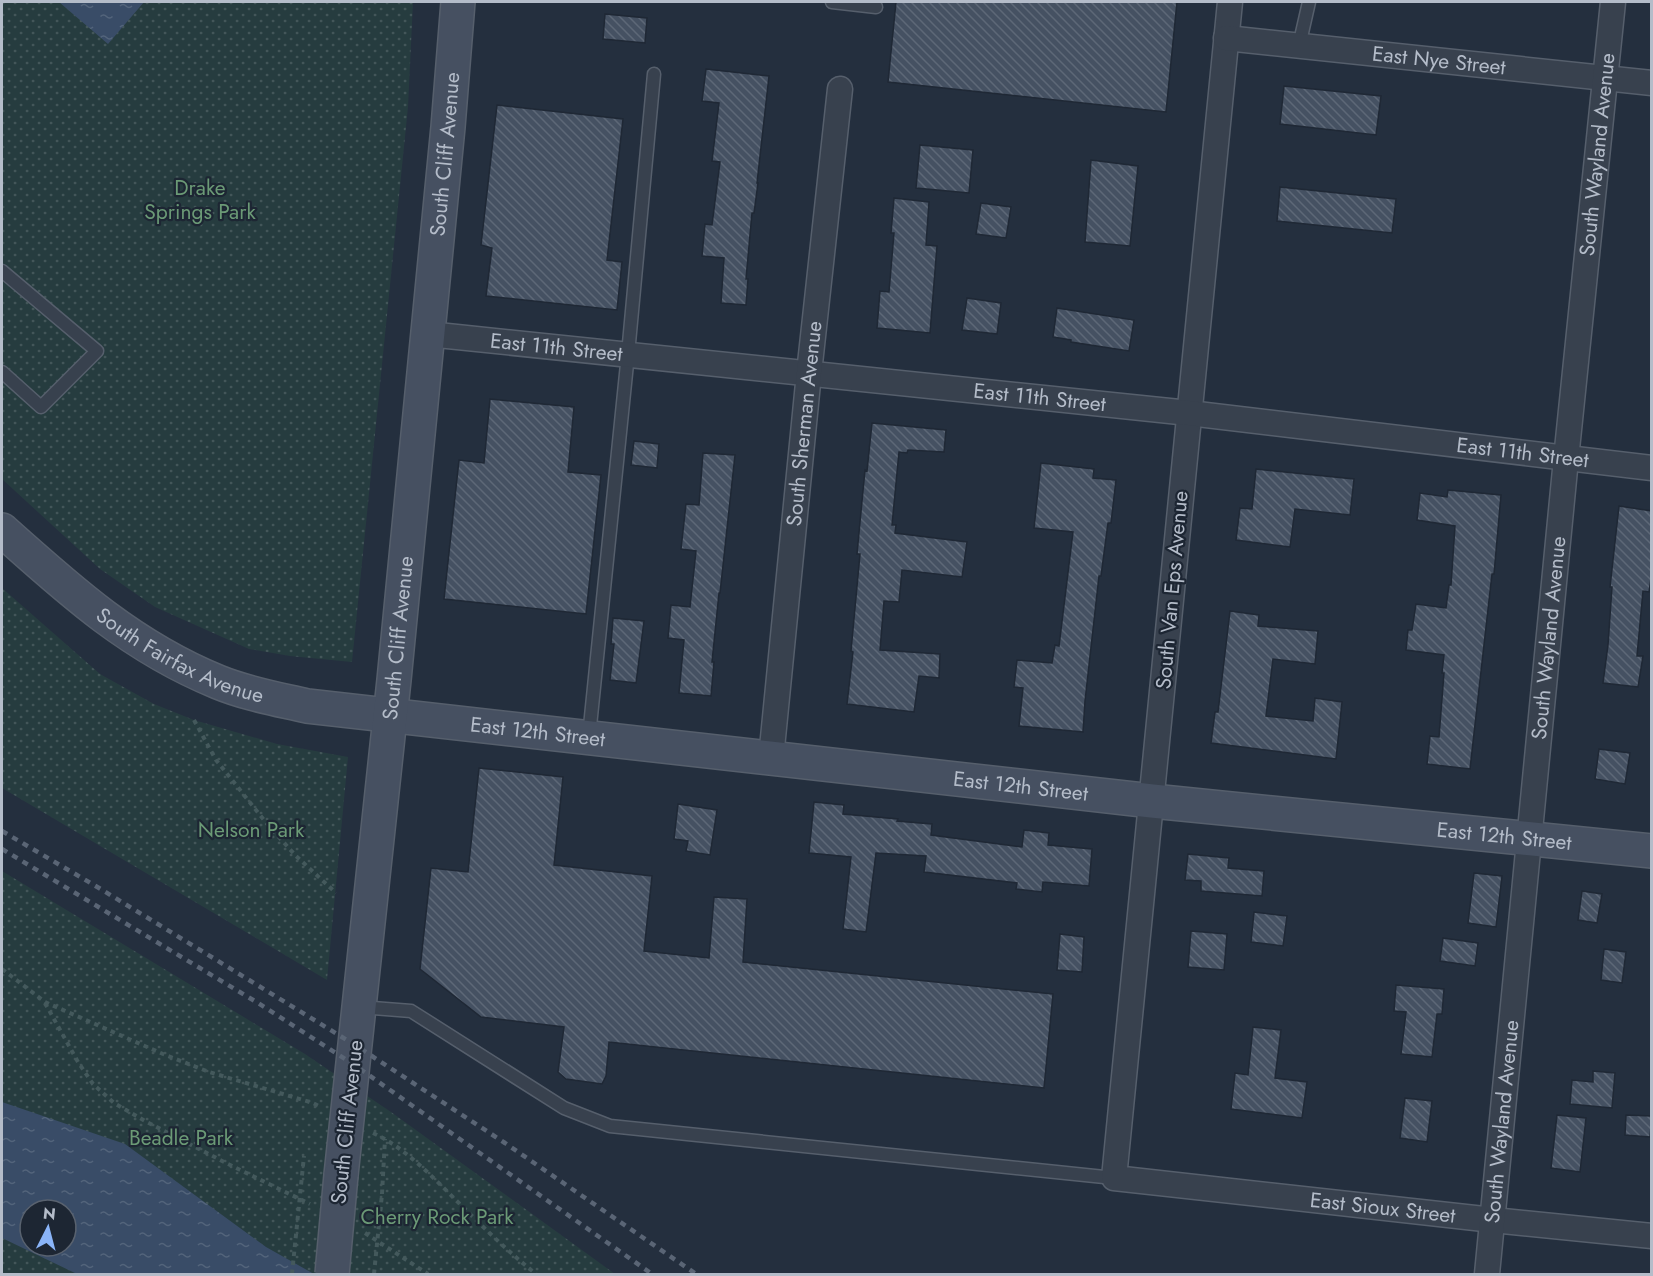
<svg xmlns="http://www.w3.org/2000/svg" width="1653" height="1276" font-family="Jost,sans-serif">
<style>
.park{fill:url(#park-dots);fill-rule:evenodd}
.water{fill:url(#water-ripples);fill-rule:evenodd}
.building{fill:url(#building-back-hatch);stroke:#1f2835;stroke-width:1.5}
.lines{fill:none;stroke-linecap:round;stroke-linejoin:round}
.lane-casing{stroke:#565f6c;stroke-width:15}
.street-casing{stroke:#565f6c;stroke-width:27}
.secondary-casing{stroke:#565f6c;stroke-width:36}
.path{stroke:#44595c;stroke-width:4;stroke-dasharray:4.5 4.5;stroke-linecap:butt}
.lane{stroke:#38414e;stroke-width:12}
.street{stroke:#38414e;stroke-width:24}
.secondary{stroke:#465061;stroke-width:33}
.rail{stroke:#5a6575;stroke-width:4.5;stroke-dasharray:6 6;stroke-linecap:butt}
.secondary-bridge-casing{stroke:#565f6c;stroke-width:36;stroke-linecap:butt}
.path-bridge{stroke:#44595c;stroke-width:4;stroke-dasharray:4.5 4.5;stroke-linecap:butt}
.secondary-bridge{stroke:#465061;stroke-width:33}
.labels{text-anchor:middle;stroke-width:4.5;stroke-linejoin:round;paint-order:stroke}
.street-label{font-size:21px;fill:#b4bcc9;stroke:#1d2633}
.park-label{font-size:21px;fill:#6b9a76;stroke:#1d2633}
</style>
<defs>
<pattern id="park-dots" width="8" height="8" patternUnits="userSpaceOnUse" patternTransform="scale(1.5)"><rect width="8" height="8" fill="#263c3f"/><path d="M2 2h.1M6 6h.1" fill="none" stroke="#435659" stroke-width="1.8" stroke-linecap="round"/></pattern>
<pattern id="water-ripples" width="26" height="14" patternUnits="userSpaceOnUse" patternTransform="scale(1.5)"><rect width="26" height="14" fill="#394c67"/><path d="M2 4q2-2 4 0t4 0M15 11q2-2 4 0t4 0" fill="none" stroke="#53647b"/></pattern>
<pattern id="building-back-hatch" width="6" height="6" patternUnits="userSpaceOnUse" patternTransform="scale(1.5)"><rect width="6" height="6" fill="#455162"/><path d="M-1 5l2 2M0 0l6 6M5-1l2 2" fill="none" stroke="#5d6877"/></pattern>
</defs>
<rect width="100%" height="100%" fill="#242f3e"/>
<!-- park -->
<path class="park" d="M2,2H413L408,107L352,662L290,656L249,649L155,607L100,569L2,479Z
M2,588L100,674L154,704L194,720L277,744L348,757L327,980L2,788Z
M2,871L305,1054L391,1112L615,1274H2ZM30,1210H66V1246H30Z"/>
<!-- water -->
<path class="water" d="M59,2H144L108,44Z
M2,1102L125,1144L266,1247L314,1274H77L2,1238ZM30,1210H66V1246H30Z"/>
<!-- building -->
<path class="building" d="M896,2H1177L1166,112L888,82Z
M605,14L647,18L645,43L603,39Z
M706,69L769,76L757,183H758L754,213H752L746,279H748L746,305L721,303L724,258L702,256L705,224L712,225L720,162L712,161L719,103L702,101Z
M1284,86L1381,96L1376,135L1280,124Z
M497,105L623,119L607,260L622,262L617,310L486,296L492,248L481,245Z
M920,145L973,150L969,193L916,188Z
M1091,160L1138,166L1130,246L1085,242Z
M1280,187L1396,199L1392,233L1277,221Z
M894,198L929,202L926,245L937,246L930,333L877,328L880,291L889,292L894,233H891Z
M981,203L1011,207L1006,238L976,234Z
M967,298L1001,303L997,334L962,330Z
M1057,308L1134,320L1129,351L1071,342V340L1053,337Z
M490,399L574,407L568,472L601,475L586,614L444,599L459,460L484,463Z
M872,423L946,430L944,452L908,450L907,453L899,452L892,525H896L895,533L967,542L962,577L902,570L899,602L884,601L880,650L940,654L939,678L919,676L914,712L847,704L853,652L851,651L860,554H857L860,522L865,470L867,471Z
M634,441L659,444L657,468L631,465Z
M703,453L735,455L720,593H719L712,662H714L711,696L679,693L684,640L668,638L671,605L690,607L696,551L681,549L686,504L699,505Z
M1041,463L1094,469L1093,478L1116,480L1111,523H1108L1101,576H1099L1085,701L1083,732L1019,726L1023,688L1014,687L1017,660L1052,663L1055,645L1059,646L1073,532L1034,528Z
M1256,469L1354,479L1350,515L1295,509L1290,547L1236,540L1240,508L1252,509Z
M1448,490L1501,495L1494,574H1492L1470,769L1427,764L1430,736L1439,737L1444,673H1442L1444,655L1406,650L1408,630H1412L1416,604L1446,608L1449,585H1451L1455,526L1417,520L1420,493L1447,497Z
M1619,506L1652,511V572L1649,592L1643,591L1637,656H1643L1638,687L1603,683L1608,645L1612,587H1610Z
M1230,611L1259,615L1258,626L1318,631L1315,664L1273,659L1266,716L1313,721L1315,698L1342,702L1336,759L1211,743L1215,712H1218Z
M613,618L644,621L636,683L610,680L614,644H611Z
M1599,749L1630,753L1625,784L1595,779Z
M479,768L563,777L554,865L652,876L644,951L709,958L714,897L747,899L743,962L1053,994L1044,1088L609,1042L606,1076L602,1084L566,1079L558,1072L564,1027L481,1017L420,969L431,868L468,872Z
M814,802L844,805L843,814L898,819L897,821L932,824L931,835L1022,847L1024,830L1049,833L1048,845L1092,849L1089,886L1043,882L1042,892L1016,889L1017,883L924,872L926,856L876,853L866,932L843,929L851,857L809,853Z
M678,804L717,810L710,855L686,851L688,841L674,839Z
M1188,854L1229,858L1228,868L1264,871L1262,896L1201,891V881L1185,880Z
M1474,873L1502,876L1496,927L1468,923Z
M1582,891L1602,894L1597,923L1578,920Z
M1254,912L1287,916L1283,946L1251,942Z
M1191,931L1227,934L1224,970L1188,967Z
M1060,934L1084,937L1082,972L1057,970Z
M1443,938L1478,943L1475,966L1440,961Z
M1604,949L1626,952L1622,983L1601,980Z
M1396,985L1444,989L1442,1014H1437L1432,1057L1401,1054L1406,1012L1394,1011Z
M1253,1027L1281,1030L1275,1078L1307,1082L1302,1118L1231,1109L1235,1073L1248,1075Z
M1593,1071L1615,1073L1612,1108L1570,1104L1572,1080L1593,1082Z
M1405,1098L1432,1101L1427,1142L1400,1138Z
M1557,1115L1586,1118L1580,1172L1551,1168Z
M1626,1115L1652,1116L1650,1137L1625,1135Z"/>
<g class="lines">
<!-- lane casing -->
<g class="lane-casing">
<path id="lane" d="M832,2L876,7
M1299,46L1309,2
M2,271L97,351L41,407L2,372
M589,736L628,354L654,74
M360,1007L411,1011L564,1108L610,1126L1114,1178"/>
</g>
<!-- street casing -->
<g class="street-casing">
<g id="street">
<path id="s1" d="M1230,2L1114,1178L1493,1220L1652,1236"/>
<path id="s2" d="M1226,38L1652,83"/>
<path id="s3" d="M428,334L1189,413L1652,468"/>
<path id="s4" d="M771,758L809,373L840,89"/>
<path id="s5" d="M1487,1274L1566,459L1613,2"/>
</g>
</g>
<!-- secondary casing -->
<g class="secondary-casing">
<g id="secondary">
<path id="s6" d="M2,530C70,591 132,647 218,682C247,694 277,699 307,706L1152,801L1652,851"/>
<path id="s7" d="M341,1175L394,680L448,127L458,2"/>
</g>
</g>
<!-- path -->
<path class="path" d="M194,720L216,760L268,825L296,856L336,893
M2,969L45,1002L163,1054L209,1072L313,1103L321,1107
M45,1003L78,1062L93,1084L114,1103L145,1121L228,1164L310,1204
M373,1133C408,1149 437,1182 465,1209C488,1232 511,1254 536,1274
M382,1194L385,1139
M365,1233L428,1274"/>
<!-- lane -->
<use href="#lane" class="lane"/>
<!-- street -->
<use href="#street" class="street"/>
<!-- secondary -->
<use href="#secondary" class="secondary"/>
<!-- rail -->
<path class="rail" d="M2,831L99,888L355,1045L505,1143L696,1274
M2,849L258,1003L353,1064L652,1274"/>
<!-- secondary-bridge casing -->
<g class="secondary-bridge-casing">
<path id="secondary-bridge" d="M332,1274L341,1175"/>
</g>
<!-- path-bridge -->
<path class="path-bridge" d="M292,1274L304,1156
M374,1274L382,1194"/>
<!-- secondary-bridge -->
<use href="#secondary-bridge" class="secondary-bridge"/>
</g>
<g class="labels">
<!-- street labels -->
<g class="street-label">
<text dy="7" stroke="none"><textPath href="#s2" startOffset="214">East Nye Street</textPath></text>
<text dy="7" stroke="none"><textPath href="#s5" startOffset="1125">South Wayland Avenue</textPath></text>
<text dy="7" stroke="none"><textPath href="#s7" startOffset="1026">South Cliff Avenue</textPath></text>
<text dy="7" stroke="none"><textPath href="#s3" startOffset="129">East 11th Street</textPath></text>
<text dy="7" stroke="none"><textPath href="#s3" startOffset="615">East 11th Street</textPath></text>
<text dy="7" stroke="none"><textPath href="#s4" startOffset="336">South Sherman Avenue</textPath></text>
<text dy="7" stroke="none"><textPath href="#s3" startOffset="1101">East 11th Street</textPath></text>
<text transform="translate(1172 590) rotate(-85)" y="7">South Van Eps Avenue</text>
<text dy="7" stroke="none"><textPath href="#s7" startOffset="540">South Cliff Avenue</textPath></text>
<text dy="7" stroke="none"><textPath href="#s5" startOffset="639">South Wayland Avenue</textPath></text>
<text dy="7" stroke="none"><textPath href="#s6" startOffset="220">South Fairfax Avenue</textPath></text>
<text dy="7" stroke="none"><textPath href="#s6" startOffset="590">East 12th Street</textPath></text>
<text dy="7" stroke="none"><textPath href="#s6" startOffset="1076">East 12th Street</textPath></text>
<text dy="7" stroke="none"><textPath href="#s6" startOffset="1562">East 12th Street</textPath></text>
<text transform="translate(347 1122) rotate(-84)" y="7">South Cliff Avenue</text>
<text dy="7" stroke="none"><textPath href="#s5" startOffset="153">South Wayland Avenue</textPath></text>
<text dy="7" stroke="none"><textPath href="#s1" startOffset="1452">East Sioux Street</textPath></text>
</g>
<!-- park labels -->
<g class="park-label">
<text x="200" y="195">Drake<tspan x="200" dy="24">Springs Park</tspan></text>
<text x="251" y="837">Nelson Park</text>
<text x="181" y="1145">Beadle Park</text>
<text x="437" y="1224">Cherry Rock Park</text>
</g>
</g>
<!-- border -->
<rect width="1653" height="1276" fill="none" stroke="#b4bcc9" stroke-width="6"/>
<!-- north arrow -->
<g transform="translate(48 1228) rotate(6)"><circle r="28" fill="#1d2633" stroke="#59626f" stroke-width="1.5"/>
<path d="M0-4.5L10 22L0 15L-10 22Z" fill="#8ab4f8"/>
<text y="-9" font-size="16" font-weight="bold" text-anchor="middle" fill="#b4bcc9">N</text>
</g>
</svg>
